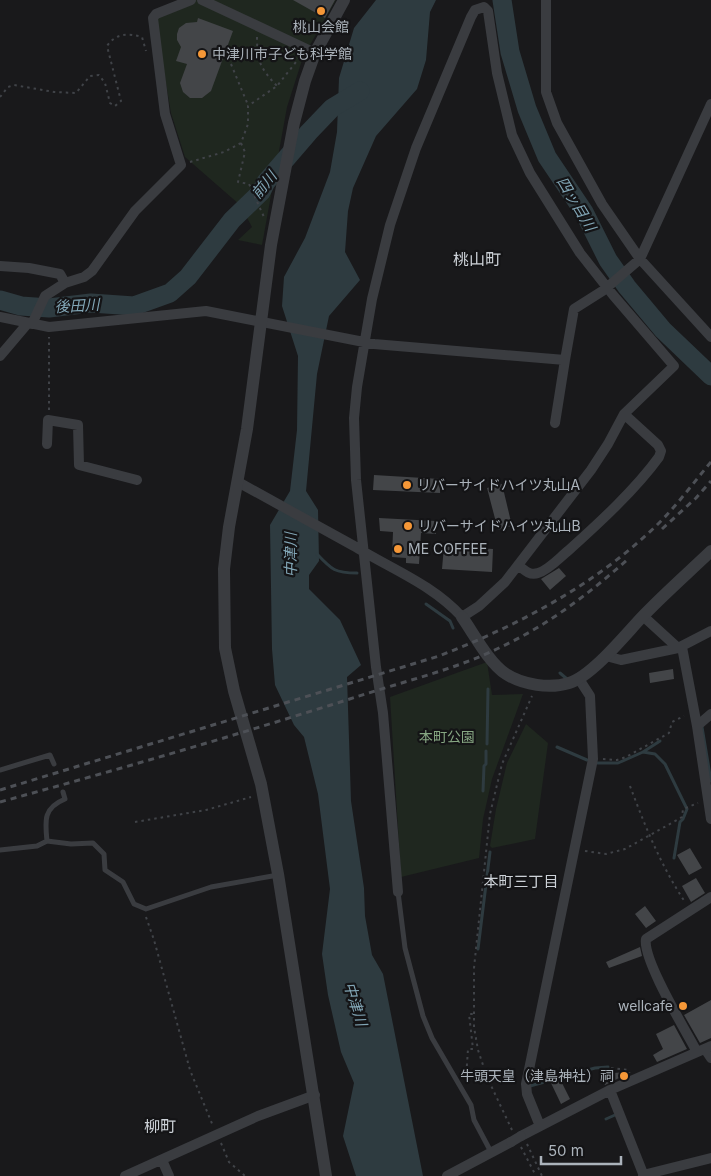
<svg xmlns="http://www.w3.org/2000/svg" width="711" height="1176" font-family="Inter,'Noto Sans JP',sans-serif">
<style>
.green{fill:#1f271f}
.water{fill:#2e3b40}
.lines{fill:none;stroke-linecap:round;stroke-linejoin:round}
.stream{stroke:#2e3b40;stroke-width:3}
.river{stroke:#2e3b40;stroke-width:19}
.building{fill:#434548}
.path{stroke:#404348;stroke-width:2;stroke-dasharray:2.5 4;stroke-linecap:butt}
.service{stroke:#3a3c40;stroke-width:5}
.minor{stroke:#3a3c40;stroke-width:10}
.tertiary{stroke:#3a3c40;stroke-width:12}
.rail{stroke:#4d5056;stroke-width:3;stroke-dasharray:6 5;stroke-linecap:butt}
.minor-bridge{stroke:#3a3c40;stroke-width:10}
.poi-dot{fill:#f59737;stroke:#141416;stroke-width:2}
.labels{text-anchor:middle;stroke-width:4.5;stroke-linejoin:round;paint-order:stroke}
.poi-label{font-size:14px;fill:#abb3bb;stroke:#141416;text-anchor:start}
.park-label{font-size:14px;fill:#86a682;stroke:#141416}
.water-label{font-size:15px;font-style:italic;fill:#82a6b6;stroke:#141416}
.neighbourhood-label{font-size:15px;fill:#ccd1d7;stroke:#141416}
.quarter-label{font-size:16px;fill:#ccd1d7;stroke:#141416}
</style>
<rect width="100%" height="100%" fill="#19191b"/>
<!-- green -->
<path class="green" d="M195,0H336L303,57L287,107L262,245L238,240L252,227L240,205L185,157L171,113L155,18Z
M487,662L492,695L523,694L492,779L483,819L479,858L401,877L390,697Z
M526,724L548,743L535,839L492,848L490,846L496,809L507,763Z"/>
<!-- water -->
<path class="water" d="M376,0H436L430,12L426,60L417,89L376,136L353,188L348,211L345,252L360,280L329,316L317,374L306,491L318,510L319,561L309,575V589L340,620L361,665L347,677L351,801L364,888L365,916L372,955L383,974L423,1176H356L343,1136L354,1083L341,1052L328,995L322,954L330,889L318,794L304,737L294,725L275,685L272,649L270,525L290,491L297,430L298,356L282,306L284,277L305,238L330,172L337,132L339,78L354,28Z"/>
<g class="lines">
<!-- stream -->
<path class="stream" d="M317,554C332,570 335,573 357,573
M426,604L450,621L453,628
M560,673L567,679
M702,727L711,781
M487,744L488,689
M557,747L587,760
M643,752L655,754L665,764L687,809L683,819L680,822L674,858
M595,763H618L643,752L660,741
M483,791L484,766L486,764V751
M478,949L490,852
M530,1086L595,1068L608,1067
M606,1119L615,1115"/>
<!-- river -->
<path class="river" d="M502,0L510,52L527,109L547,157L584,212L608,260L627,287L663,330L711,376
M0,300L21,306L49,308L91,303L134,306L170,293L188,277L232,220L261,192L266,182L309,132L332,108L360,91"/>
</g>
<!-- building -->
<path class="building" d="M293,0H335L325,18Z
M198,18L233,31L211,91L202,98H190L183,92L180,83L187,64L176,61L181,47L177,40V34L179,28L186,23L197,22Z
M374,475L440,479V493L373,490Z
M502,484L512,526L498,530L487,488Z
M379,518L436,521V534L421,533L419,564L406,563V558L392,557L393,532L380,531Z
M444,546L493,549L492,572L442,569Z
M559,568L566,576L550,590L541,579Z
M673,669L674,679L650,683L649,673Z
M690,848L702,868L689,875L677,855Z
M696,878L705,893L691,902L682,886Z
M645,906L656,921L646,928L635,914Z
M640,947L642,956L609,968L606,962Z
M711,1000V1038L700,1043L684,1015Z
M674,1025L687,1049L657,1062L653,1055L663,1049L656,1034Z
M612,1071V1073L631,1072L605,1085L601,1076Z
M560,1079L570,1099L561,1104L551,1083Z"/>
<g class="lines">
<!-- path -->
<path class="path" d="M257,37C257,61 260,68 277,86
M231,64L248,105
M0,97L8,87L14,85L54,92L76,93L90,76L99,75L105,83L110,103L115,106L121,101L107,46C116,33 128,33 142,37L146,51
M241,143L245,152L238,182L249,184L264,217
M190,162L224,152L241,143L248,124V106L277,86L300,57
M49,410V337
M603,759L617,760L626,757L669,733L672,722L684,716
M630,786C645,826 661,866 685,902
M135,822L206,810L251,797
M585,851L606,854L625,849L677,820L682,817L683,809L698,803
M146,917L154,940L190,1070L213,1126
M611,1068L629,1070
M466,1079L468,1049H473L469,1014H474
M512,1130L487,1077L478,1050L474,1027V968L490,814L502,764L532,696
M221,1143L229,1162L245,1176
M527,1144L542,1176
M521,1147L536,1176"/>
<!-- service -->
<path class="service" d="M0,770L50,755L54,764
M63,792L65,799C43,808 45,821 47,841L71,844L93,843L104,854L105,870L123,882L134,904L146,909L211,887L278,875
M0,850L37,846L47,841
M398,892L405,948L423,1016L432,1038L471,1105L474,1120L491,1152"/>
<!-- minor -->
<path class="minor" d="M202,0L315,53
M546,0V92L557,123L602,204L640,259L711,337
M0,266L29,268L60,274L65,283L45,296L32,324
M65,283L84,277L92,271L135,211L181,165L165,114L153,18L156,14L191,0
M0,317L49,327L206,311L374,344L565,360L574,309L604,290L640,259L711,104
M0,356L28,323
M555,423L565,360
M47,444L48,420L78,425L79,465L137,480
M238,482L354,546C391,569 432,584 462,617L479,606L505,582L591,470L608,444L624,414L674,366L613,295L580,253L530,173L512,135L497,73L488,11L484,7L475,10L471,17L416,148L390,225L372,299L357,387L354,418L356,480L376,667L383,713L398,892
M518,565C524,570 530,576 538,573C549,570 560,557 569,550C599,523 635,490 659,457L661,451L658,445L624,414
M643,616L678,648
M682,647L697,726L711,819
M606,656L621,660L678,648L711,631
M697,726L711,714
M705,1049L711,1058
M697,1052C686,1031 642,959 646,939L711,897
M610,1090L644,1176
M540,1126L527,1094L526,1084L593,759L590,696L579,679
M521,1136L610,1090L711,1046
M162,1160L169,1176
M643,1175L711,1158
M125,1176L258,1116L315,1095
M447,1176L511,1142"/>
<!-- tertiary -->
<path class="tertiary" d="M462,617C474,634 489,663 506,674C523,685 550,689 569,683C592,676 625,635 642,617C664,594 688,573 711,551
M326,1176L278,874L261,784L234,691L225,648L224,569L229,527L247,429L271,245L294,123L305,81L315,53L344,0"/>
<!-- rail -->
<path class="rail" d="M662,529L696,498L711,481
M0,790L439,656C519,625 597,584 659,523C678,504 694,482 711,462
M0,802C102,774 203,745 305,713C335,704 364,694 395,685C431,674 467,664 501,647C548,625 590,593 628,559"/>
<!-- minor-bridge -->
<path class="minor-bridge" d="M511,1142L521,1136"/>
</g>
<!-- markers -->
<g class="poi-dot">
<circle cx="321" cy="11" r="5"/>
<circle cx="202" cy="54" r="5"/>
<circle cx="407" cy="485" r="5"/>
<circle cx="408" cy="526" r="5"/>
<circle cx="398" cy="549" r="5"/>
<circle cx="683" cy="1006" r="5"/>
<circle cx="624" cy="1076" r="5"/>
</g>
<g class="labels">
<!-- poi labels -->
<g class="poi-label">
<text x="321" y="32" text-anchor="middle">桃山会館</text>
<text x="212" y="59">中津川市子ども科学館</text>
<text x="417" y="490">リバーサイドハイツ丸山A</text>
<text x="418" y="531">リバーサイドハイツ丸山B</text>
<text x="408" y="554">ME COFFEE</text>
<text x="673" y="1011" text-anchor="end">wellcafe</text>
<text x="614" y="1081" text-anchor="end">牛頭天皇（津島神社）祠</text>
</g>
<!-- park labels -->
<g class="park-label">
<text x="447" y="742">本町公園</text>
</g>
<!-- water labels -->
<g class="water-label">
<text transform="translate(264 185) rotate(-51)" y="5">前川</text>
<text transform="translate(576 204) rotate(59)" y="5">四ッ目川</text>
<text transform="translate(77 306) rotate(-3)" y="5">後田川</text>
<text transform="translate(291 555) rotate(-90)" y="5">中津川</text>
<text transform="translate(355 1004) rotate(73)" y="5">中津川</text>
</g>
<!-- neighbourhood labels -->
<g class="neighbourhood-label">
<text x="521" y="887">本町三丁目</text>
</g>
<!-- quarter labels -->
<g class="quarter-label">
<text x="477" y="265">桃山町</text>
<text x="160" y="1132">柳町</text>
</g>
</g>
<!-- scale -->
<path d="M541 1156v8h80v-8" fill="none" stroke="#abb3bb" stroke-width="2.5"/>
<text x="548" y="1156" font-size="15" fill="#abb3bb" stroke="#141416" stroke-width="4" paint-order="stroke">50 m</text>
</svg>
